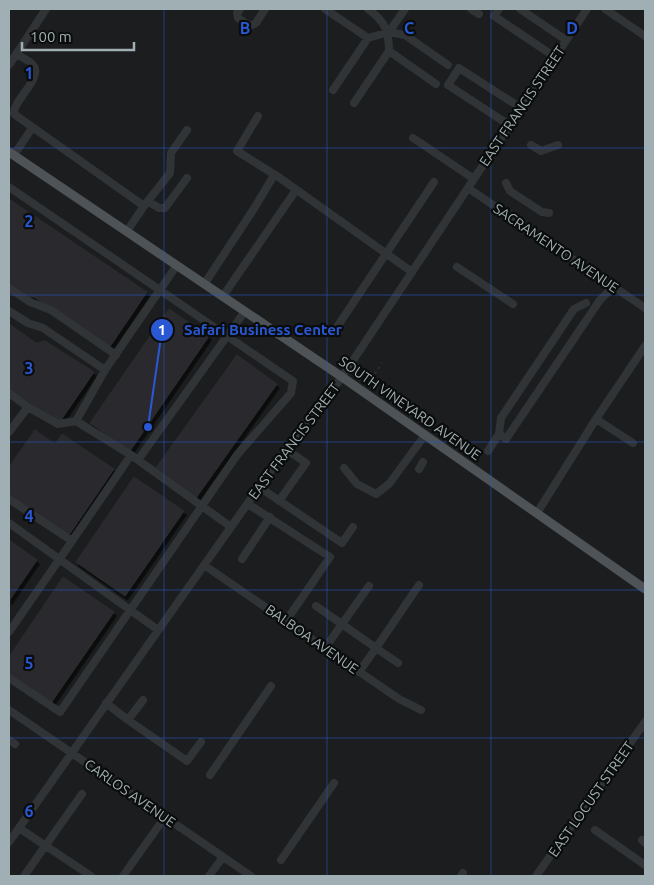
<svg xmlns="http://www.w3.org/2000/svg" width="654" height="885" font-family="Ubuntu,sans-serif">
<style>
.built{fill:#1c1d1e}
.building{fill:#2a2c2e;stroke:#2a2b2d;filter:url(#shadow)}
.lines{fill:none;stroke-linecap:round;stroke-linejoin:round}
.path{stroke:#373c3d;stroke-width:1;stroke-dasharray:2.5 4;stroke-linecap:butt}
.minor{stroke:#313436;stroke-width:8}
.major{stroke:#4d5356;stroke-width:9}
.grid{fill:none;stroke:#2a58d4;stroke-width:1;stroke-opacity:0.55}
.labels{text-anchor:middle;stroke-width:4.5;stroke-linejoin:round;paint-order:stroke}
.street-label{font-size:14px;fill:#a0afb3;stroke:#0b0c0c}
.grid-label{font-size:16px;text-anchor:middle;font-weight:bold;fill:#2a58d4;stroke:#0b0c0c;stroke-width:4.5;stroke-linejoin:round;paint-order:stroke}
.leader{fill:none;stroke:#2a58d4;stroke-width:2}
.callout-dot{fill:#2a58d4;stroke:#0b0c0c;stroke-width:2}
.mark-label{font-size:15px;text-anchor:middle;font-weight:bold;fill:#fff}
.callout-label{font-size:15px;text-anchor:middle;font-weight:bold;fill:#2a58d4;stroke:#0b0c0c;stroke-width:4.5;stroke-linejoin:round;paint-order:stroke}
</style>
<defs>
<filter id="shadow"><feDropShadow dx="2.5" dy="4" stdDeviation="0" flood-color="#0009"/></filter>
</defs>
<rect width="100%" height="100%" fill="#101111"/>
<!-- built -->
<path class="built" d="M9,9H645V876H9Z"/>
<!-- building -->
<path class="building" d="M9,199L147,292L109,348L34,297L26,298L9,286Z
M169,309L209,336L130,451L90,423Z
M9,324L36,343L45,341L94,372L59,423L9,388Z
M237,355L277,384L196,498L155,469Z
M35,430L55,444L62,434L114,469L69,535L9,495V467Z
M134,477L184,511L125,596L76,562Z
M9,540L37,560L9,601Z
M63,577L114,612L51,703L9,674V657Z"/>
<g class="lines">
<!-- path -->
<path class="path" d="M366,379L371,371L376,373L382,362"/>
<!-- minor -->
<path class="minor" d="M240,9L237,13L238,18L250,26L256,23L265,9
M325,9L368,38
M368,9C385,21 389,31 389,51
M471,9L479,14
M499,9L494,16L555,57
M520,9L566,40
M605,9L645,36
M389,32L405,9
M16,54C21,57 29,60 33,65C44,78 12,101 14,114L144,206L127,231
M9,65L46,9
M333,90L368,38L389,32L405,35L448,65
M354,103L389,51L436,84
M258,116L237,151L280,178L412,272
M509,125L448,85L459,68L521,108
M413,138L474,179
M531,145L541,151L558,145
M14,155L32,128
M506,183L510,191L542,212L549,213
M9,187L293,381L291,393L237,455L60,712L9,678
M468,188L645,308
M149,202L159,208H165L187,178
M144,206L170,173L171,153L187,130
M177,265L105,370L76,421L131,455L231,527
M457,267L513,304
M205,283L255,207L274,175
M9,288L30,302L51,310L116,355
M223,296L296,190
M9,311L28,323L43,328L105,370
M335,330L434,182
M9,393L28,407L9,432
M28,407L58,424L76,421
M499,434L506,439L600,300L614,286
M633,443L596,419L645,346
M488,451L499,434L501,418L574,309L586,303
M138,460L245,311
M344,468L357,484L376,494L389,484L425,435
M419,469L423,462
M259,487L342,543L353,527
M9,499L72,541L9,632
M279,501L306,463L286,449
M248,504L330,557L286,621
M537,513L596,419
M9,523L158,630
M72,541L131,455
M242,559L270,517
M204,565L399,699L421,710
M316,606L376,648L359,672
M325,648L369,586
M398,663L376,648L419,585
M106,703L128,720L143,700
M9,710L251,876
M128,720L187,761L201,742
M9,740L15,744
M210,775L271,686
M19,828L91,876
M595,830L645,865
M642,840L645,843
M9,842L286,449L342,377L587,9
M281,860L334,783
M24,876L82,794
M123,876L165,817
M209,876L223,857
M461,876L463,873
M536,876L645,722"/>
<!-- major -->
<path class="major" d="M9,152L342,377L645,589"/>
</g>
<!-- grid -->
<path class="grid" d="M164,9V876M327,9V876M491,9V876M9,148H645M9,295H645M9,442H645M9,590H645M9,738H645"/>
<g class="labels">
<!-- street labels -->
<g class="street-label">
<text transform="translate(522 106) rotate(-56)" y="5">EAST FRANCIS STREET</text>
<text transform="translate(556 248) rotate(34)" y="5">SACRAMENTO AVENUE</text>
<text transform="translate(410 408) rotate(35)" y="5">SOUTH VINEYARD AVENUE</text>
<text transform="translate(294 441) rotate(-53)" y="5">EAST FRANCIS STREET</text>
<text transform="translate(312 639) rotate(35)" y="5">BALBOA AVENUE</text>
<text transform="translate(130 793) rotate(35)" y="5">CARLOS AVENUE</text>
<text transform="translate(591 799) rotate(-55)" y="5">EAST LOCUST STREET</text>
</g>
</g>
<g class="grid-label">
<text x="245" y="34">B</text>
<text x="409" y="34">C</text>
<text x="572" y="34">D</text>
<text x="29" y="79">1</text>
<text x="29" y="227">2</text>
<text x="29" y="374">3</text>
<text x="29" y="522">4</text>
<text x="29" y="669">5</text>
<text x="29" y="817">6</text>
</g>
<!-- callouts -->
<path class="leader" d="M148 427L162 330"/>
<g class="callout-dot">
<circle cx="148" cy="427" r="5"/>
<circle cx="162" cy="330" r="12"/>
</g>
<g class="mark-label">
<text x="162" y="335">1</text>
</g>
<g class="callout-label">
<text x="263" y="335">Safari Business Center</text>
</g>
<!-- border -->
<rect width="654" height="885" fill="none" stroke="#a0afb3" stroke-width="20"/>
<!-- scale -->
<path d="M22 42v8h112v-8" fill="none" stroke="#a0afb3" stroke-width="2.5"/>
<text x="30" y="42" font-size="15" fill="#a0afb3" stroke="#0b0c0c" stroke-width="4" paint-order="stroke">100 m</text>
</svg>
